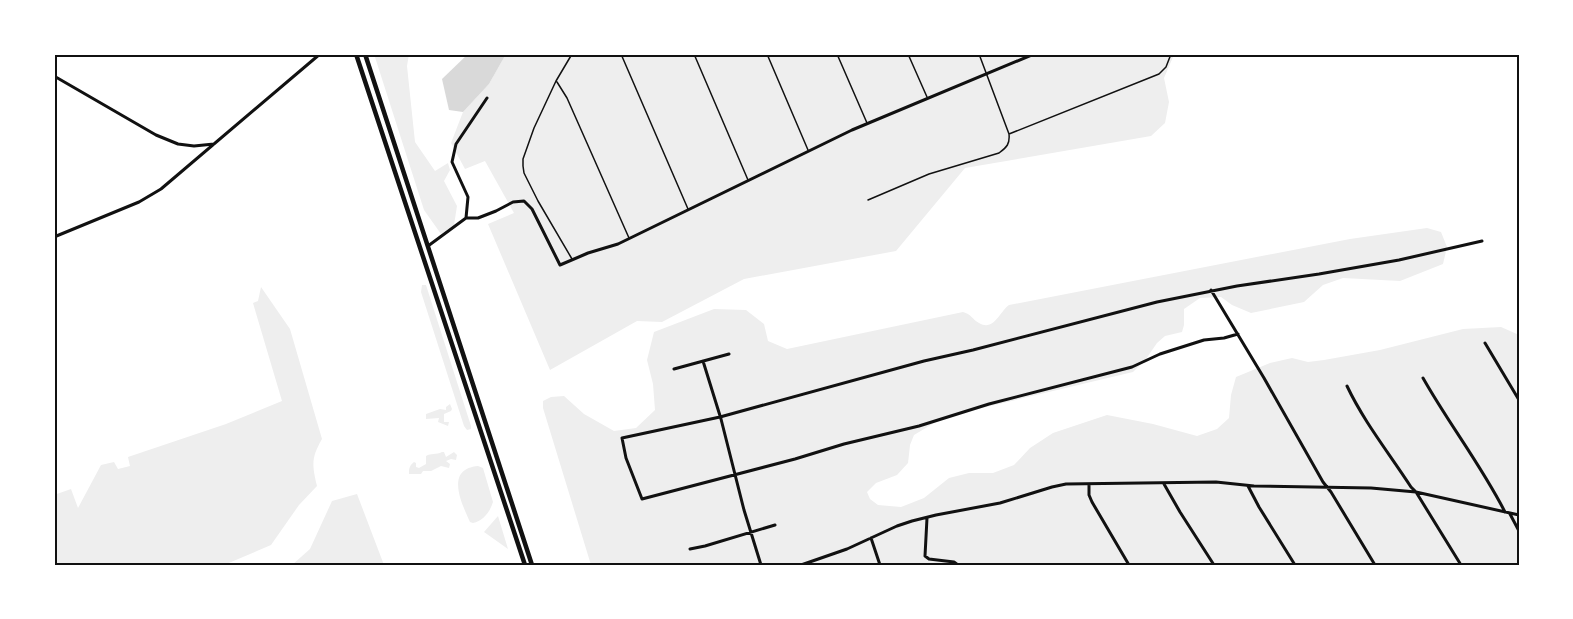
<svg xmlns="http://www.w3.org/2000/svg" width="1573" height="619" font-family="Barlow,sans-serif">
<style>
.green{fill:#eee}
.water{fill:#d9d9d9}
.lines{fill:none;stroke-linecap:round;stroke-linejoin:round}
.service{stroke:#111;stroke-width:1.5}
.minor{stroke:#111;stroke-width:3}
.primary{stroke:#111;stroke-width:4.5}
.neatline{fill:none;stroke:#111;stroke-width:2}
</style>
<rect width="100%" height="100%" fill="#fff"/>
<!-- green -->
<path class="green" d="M374,54H409L407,66L415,142L435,171L448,163L450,170L444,181L457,206L454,225L441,234L424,210Z
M506,54H1179L1173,57L1164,78L1169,102L1165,123L1151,136L965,168L896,251L744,279L662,322L637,321L550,370L488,224L514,213L485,161L465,169L451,143L463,112L489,84Z
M1427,228L1441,232L1447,247L1443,264L1400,281L1343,278L1323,285L1304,302L1251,313L1232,305L1221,297L1200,298L1184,309V325L1182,332L1165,336L1157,343L1146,359L1133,372L944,417L914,435L910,445L908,463L897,475L876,483L867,492L870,499L878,505L901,507L924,498L949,478L969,473H993L1014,465L1030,448L1053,433L1107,415L1153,424L1197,436L1217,429L1229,418L1231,395L1236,377L1270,363L1292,358L1308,362L1324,360L1380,350L1463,329L1501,327L1519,335V565H591L543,408V401L551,397L564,396L584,414L614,431L636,428L655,410L653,384L647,360L654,332L714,309L746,310L764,324L768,341L787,349L963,312C971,314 972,319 979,323C994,332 1000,311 1009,305L1350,239Z
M422,285H426L471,426V429L467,430L464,426L421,292Z
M261,287L290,329L322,439C311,458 312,465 317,486L299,505L271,545L224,565H54V495L71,489L78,508L101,465L114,462L118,469L130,466L128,457L226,424L282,401L253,303L258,301Z
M450,404L452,409L451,411L444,414V422H449L448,426L438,422L439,418L426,419V414L440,409L446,410V407Z
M442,452H444L446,457L454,452L457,455L456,460L451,459L446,461L450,464L449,468L441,466L431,471H423L421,474H409C409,469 409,466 414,462L416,463V467L419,468L426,464V456C431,453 436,455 442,452Z
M478,466L483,468L493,502C490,512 483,521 473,523L470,522C461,502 445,469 478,466Z
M357,494L384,565H292L310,549L332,501Z
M498,516L508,549L484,532Z"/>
<!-- water -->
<path class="water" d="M468,54H506L489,84L463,112L449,110L442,79Z"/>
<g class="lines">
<!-- service -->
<path class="service" d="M572,54L556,81L534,128L523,159V166L524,173L538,201L572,259
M621,54L688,209
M694,54L748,180
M767,54L808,150
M837,54L867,123
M908,54L927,97
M557,82L567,98L629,238
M1009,134L1159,74L1166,67L1171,54
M868,200L929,174L999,153C1007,147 1010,144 1009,134L979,54"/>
<!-- minor -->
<path class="minor" d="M54,76L156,135L178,144L194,146L214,144
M466,218L468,197L452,162L456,144L487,98
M54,237L139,202L161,189L320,54
M428,246L466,218H478L496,211L513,202L524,201L532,209L560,265L588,253L618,244L852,130L1034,54
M1211,290L1264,378L1323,482L1331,492L1375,565
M1238,334L1224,338L1204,340L1160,354L1132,367L989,404L919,426L844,444L795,459L642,499L626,458L622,438L720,417L924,361L973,350L1157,302L1237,286L1319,274L1399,260L1482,241
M1485,343L1519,400
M703,361L721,419L744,510L761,565
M674,369L729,354
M1423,378C1449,424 1481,465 1505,512
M1347,386C1364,422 1389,453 1411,487L1416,492L1461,565
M1089,484V495L1092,502L1129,565
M1164,484L1180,512L1214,565
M1248,486L1259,507L1295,565
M1510,514L1519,531
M927,518L925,556L929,559L954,562L958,565
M871,538L880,565
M690,549L705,546L775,525
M801,565L847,549L897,526L912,521L936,515L1000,503L1052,487L1066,484L1216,482L1254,486L1371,488L1416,492L1519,515"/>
<!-- primary -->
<path class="primary" d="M356,54L525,565
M365,54L532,565"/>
</g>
<!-- border -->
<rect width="1573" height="619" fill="none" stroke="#ffffff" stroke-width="111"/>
<rect x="56" y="56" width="1462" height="508" class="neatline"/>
</svg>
